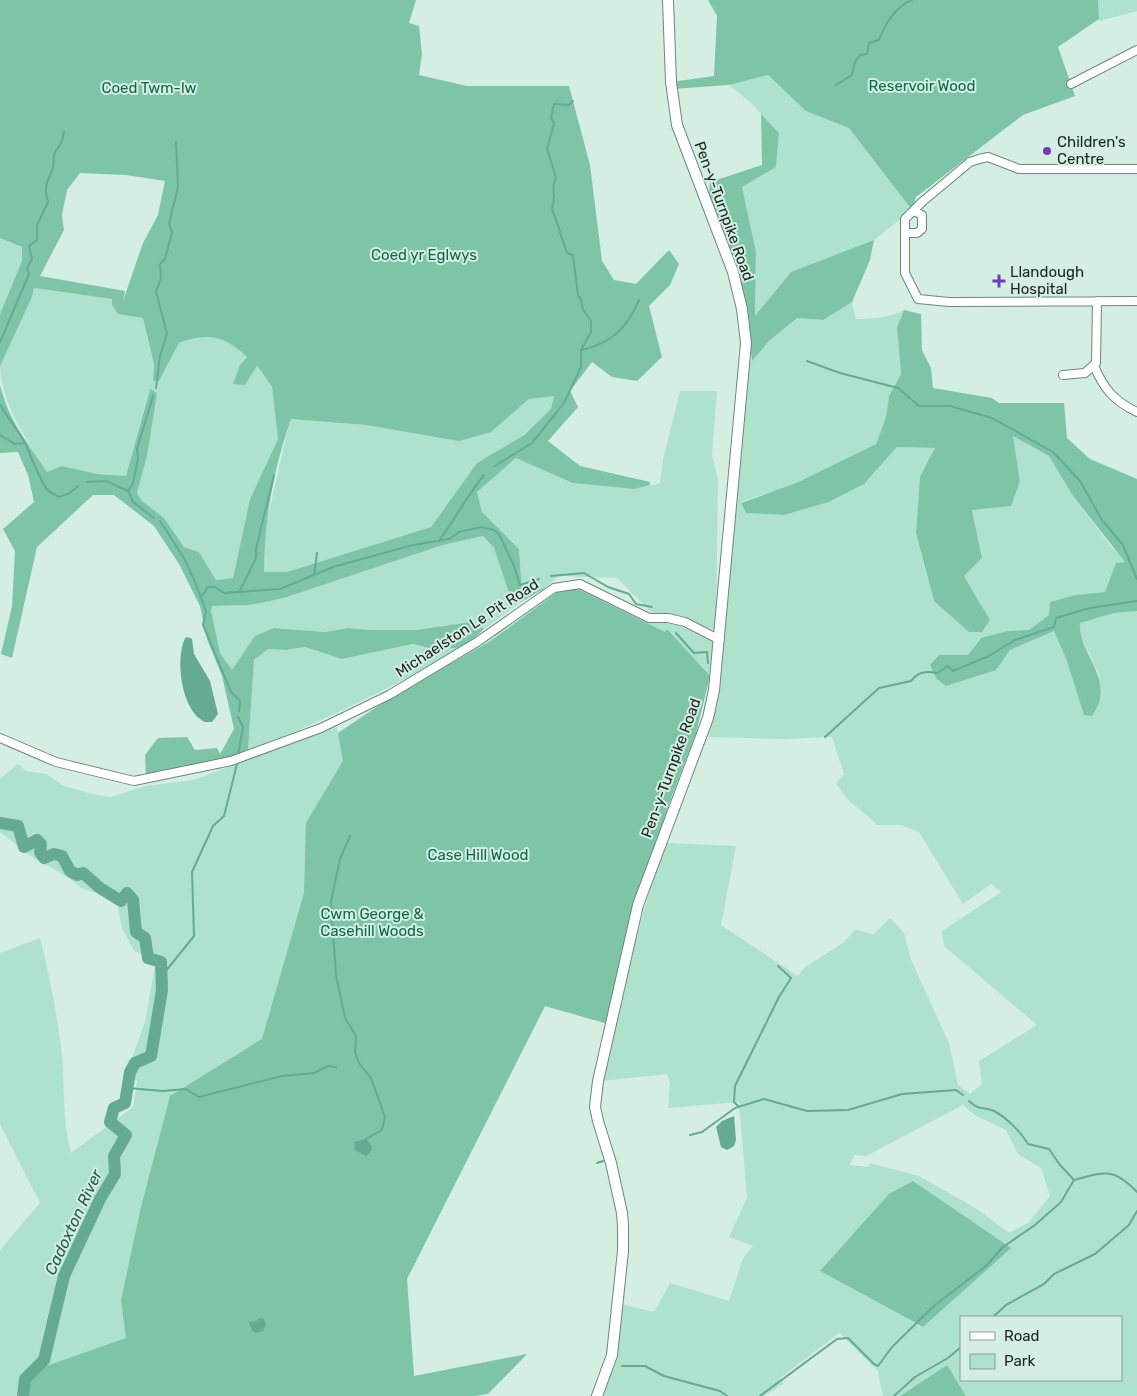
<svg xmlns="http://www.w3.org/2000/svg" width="1137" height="1396" font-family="Rubik,sans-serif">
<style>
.green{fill:#afe2cc;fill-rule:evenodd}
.forest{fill:#7ec5a8;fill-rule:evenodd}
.water{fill:#65ab8f}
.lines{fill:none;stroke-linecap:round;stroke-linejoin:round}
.stream{stroke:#65ab8f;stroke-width:2}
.river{stroke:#65ab8f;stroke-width:12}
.minor-casing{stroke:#6e867b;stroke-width:10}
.tertiary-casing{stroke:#6e867b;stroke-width:12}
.minor{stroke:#fff;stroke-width:8}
.tertiary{stroke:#fff;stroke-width:10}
.poi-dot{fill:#6e3cb3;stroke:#d4eee2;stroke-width:2}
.labels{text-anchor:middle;stroke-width:4;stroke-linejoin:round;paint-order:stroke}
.park-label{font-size:15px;fill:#0c674c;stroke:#d4eee2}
.poi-label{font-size:15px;fill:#1b2420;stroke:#d4eee2;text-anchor:start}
.street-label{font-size:15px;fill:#1b2420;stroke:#d4eee2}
.water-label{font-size:16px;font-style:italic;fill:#255c48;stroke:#d4eee2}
</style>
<rect width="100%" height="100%" fill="#d4eee2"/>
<!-- green -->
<path class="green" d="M1098,0H1137V11L1099,21Z
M768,75L806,111L848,126L912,210L874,240L791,272L755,317L756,252L742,187L776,167L779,133L751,103L729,85Z
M0,238L22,247V261L0,314Z
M33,288L112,299L118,314L143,318L154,364L153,381H159L179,343C209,332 224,336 247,357L240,365L245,385L256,366L272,387L278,439L250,499L233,578L216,580L199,552L184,547L164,518L142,501L137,493L147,456L156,393L149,390L126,476L97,474L62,466L47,472C29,443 0,403 0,365C5,346 22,318 31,299Z
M852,302L856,319C874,319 888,318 904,310L897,327L901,374L889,396L886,417L876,444L796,483L741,502L746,513L784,515L829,502L864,484L897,447L936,448L920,477L916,533L934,601L982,605L964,576L982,558L972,509L1020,481L1013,436L1049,456L1073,496L1109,544L1126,562L1116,563L1105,592L1076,595L1029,630L1007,631L978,640L968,656L939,655L996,670L1010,650L1054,631L1067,661L1100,677L1079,632L1080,622L1114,613L1137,611V1396H966L946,1366L900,1396H883L878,1371L839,1333L779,1379L783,1384L764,1396H601L616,1362L621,1304L654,1312L670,1283L729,1301L743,1258L753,1246L729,1237L747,1198L739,1102L668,1108L670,1084L667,1074L601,1081L645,906L665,843L736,846L721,925L798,976L805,967L843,943L856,929L873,935L890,918L904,933L911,960L949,1043L958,1085L970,1094L982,1084L979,1061L1037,1025L944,946L942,931L1001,892L991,884L963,904L919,832L901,825H878L846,798L836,783L844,774L832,737L785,739L708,737L719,684L748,365L769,341L797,318L823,320ZM963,1105L976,1116L1006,1130L1018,1154L1041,1168L1050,1196L1028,1223L1009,1233L977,1209L919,1176L870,1163L868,1167L850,1165L854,1155L866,1156ZM976,1225L1010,1248L922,1327L820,1271ZM961,1317H1121V1380H961Z
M680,391H717L712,455L718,479L716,630L651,612L617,578L559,576L545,588L522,592L519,549L482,512L477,492L516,458L635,489L660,483L663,459Z
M554,395L551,409L523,435L477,463L431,527L287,572H264V534L290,419L366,425L424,435L491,432L529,399Z
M483,536L494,548L508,590L521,602L484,629L471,622L416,630H371L348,628L325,632L274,628L232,670L220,653L211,611L212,606L250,605L284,598L443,545Z
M580,586L648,620L667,619L713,642L715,654L696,733L668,806L646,882L630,919L608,1024L545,1006L407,1279L414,1376L339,1396H0V1250L40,1203L0,1124V953L40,938C50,977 57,1015 62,1054C65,1087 62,1121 71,1153L133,1107L137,1080L125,1077L145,1022L156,960L134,951L122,928L116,898L83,889L66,876L35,859L0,832V779L18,764L26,771L46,774L64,786L92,794L111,797L146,786L193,780L337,727L338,733L553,591Z
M414,644L433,649L464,648C393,686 323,722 248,751L254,659L268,649L286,650L305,647L342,659Z"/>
<!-- forest -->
<path class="forest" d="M0,0H416L409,23L419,26L422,54L419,75L467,86H569L590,165L602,261L614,280L636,284L669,250L679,264L670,285L649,306L662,357L637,381L612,377L592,362L570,391L578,407L548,441L580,466L650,482V485L635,489L573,483L516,458L477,492L482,512L519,549L522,592L545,588L521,602L508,590L494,548L483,536L443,545L284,598L250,605L212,606L211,611L220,653L232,670L255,636L274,628L325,632L348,628L371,630H416L471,622L484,629L464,648L433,649L413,644L342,659L305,647L286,650L268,649L254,660L248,751L224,761L146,775L145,755L158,738L187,737L195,750L217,748L220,754L234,729L222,676L207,639L200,606L179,564L154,526L114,495H93L37,547L12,658L1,654L12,606L15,551L3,529L34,502L28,475L18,452L0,453V385C10,424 26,439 47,472L62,466L97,474L126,476L150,389L157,393L147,456L137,493L142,501L164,518L184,547L199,552L216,580L233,578L250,499L278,439L272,387L257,366L245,385L233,384L240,365L247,357C224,336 209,332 179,343L159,381H153L154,364L143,318L118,314L112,305V299L34,288L31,299L0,366V314L22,261V247L0,238ZM80,173L126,175L165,181L158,215L143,243L123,301L125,291L40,276L64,230L62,215L67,190ZM554,396L551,409L524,435L477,463L431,527L287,572H264C264,521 274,467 291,419L366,425L459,441L491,432L529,399Z
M708,0H1098L1099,19L1058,47L1075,96L1023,115L916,197L912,210L849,128L806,111L768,75L729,85L672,89L671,82L714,76L717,16Z
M761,114L779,133L776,167L742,187L756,252L755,316L791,272L874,240L870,260L852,302L823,320L797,318L769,341L752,361L746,305L709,195L710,182L762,165Z
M904,310L921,314L922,350L931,368L933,388L992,398L999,403H1064L1067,438L1090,459L1137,479V611L1114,613L1080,623C1078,649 1105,670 1100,698C1100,704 1095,710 1092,716L1084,715L1067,661L1054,631L1010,650L996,670L946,686L937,679L930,665L939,655H968L981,638L1007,631L1029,630L1049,615L1050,602L1076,595L1105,592L1116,563L1125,562L1073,496L1049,456L1013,436L1020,481L1011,506L972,510L982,558L964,576L990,620L982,632H969L934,601L916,533L920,477L935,448L897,447L864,484L829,502L784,515L746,513L741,503L796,483L876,444L886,417L889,396L901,374L897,327Z
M563,588L578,589L665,632L667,629L710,676L696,733L668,806L646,882L630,919L608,1024L545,1006L407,1279L414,1376L527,1354L488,1394L475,1396H25L32,1371L126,1338L121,1300L141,1207L170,1096L262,1039L304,893L306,823L343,761L338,733L393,696L491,641Z
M913,1181L1011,1248L923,1327L820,1271L889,1194Z
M947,1365L966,1396H900Z"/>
<!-- water -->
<path class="water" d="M188,637L192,639L194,654L210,681L218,714L212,722H205C181,711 175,660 185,638Z
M734,1116L736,1140L734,1146L727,1150L721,1147L716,1127L722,1121Z
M366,1139L371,1144L372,1150L366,1156L355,1150L354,1142Z
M259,1318L264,1319L266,1325L263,1331L256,1333L252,1331L249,1322L256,1321Z"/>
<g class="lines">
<!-- stream -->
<path class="stream" d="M836,85L852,75L855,62L860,55L867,54L869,43L879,40C885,24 896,6 912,0
M0,342L29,274L27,268L32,259L29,246L37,240V225L48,202C43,185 48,182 53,168C54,163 53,157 55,152C61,144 63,141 64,131
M582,350C612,343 627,328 639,300
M807,361L840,373L898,388L919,406H950L992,418L1053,452L1080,481L1102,520L1123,545L1137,579
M156,388L160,356L167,334L156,291L161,278L160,264L165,259L172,232L169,224L178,187L176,142
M0,404C7,418 18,429 25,443C31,456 38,476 46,488C48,492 55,494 59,497L70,493L78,486
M0,435L15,444L25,443
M495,466L532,443L564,403L581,367V350L591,332V320L583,310L581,299L578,296L573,255L567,253L552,208C557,197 550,189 556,178L547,149L554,123L551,118L554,104L569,105L573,101
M87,482L106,481L128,491L133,502L154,518
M128,491L133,483L138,459L137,449L153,396
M160,521L184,558L195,582L206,611L203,625L231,692L240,701L239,711
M439,541C455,519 467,496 484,475
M314,575L317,553
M551,576L584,573L608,587L629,594L636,604L652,607
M240,591L256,558V549L274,475
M201,597L208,587H215L224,593L280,589L333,567L413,545L449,539L459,532L482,527L494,530L499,534L514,566L520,585L539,579
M676,633L694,653L707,652L708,663
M238,717L243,727L238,755
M825,737L879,688L911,681C919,671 926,671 937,673L948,666L953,671L989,656L1015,640L1054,627L1056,618L1090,608L1137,601
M350,836L340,859L331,902L336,975L345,1018L356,1036L355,1052L359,1063L371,1078L385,1117L382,1130L366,1139
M161,977L194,936L192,872L213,826L224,816L238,760
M128,1088L163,1091L186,1089L199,1097L282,1076L314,1073L328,1066L336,1067
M969,1101C981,1112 983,1106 994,1111C1007,1118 1021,1132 1028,1144L1049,1149L1060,1165L1074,1180C1106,1171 1114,1168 1137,1192
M738,1106L734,1102L735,1086L779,997L791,978L778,966
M690,1135L702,1132L735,1108L764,1099L807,1111L848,1110L902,1094L956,1090L963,1095
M597,1163L603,1161
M993,1317L1006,1305L1044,1284L1054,1274L1095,1254L1129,1225L1137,1211
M622,1366H645L664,1376L720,1391L727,1396
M760,1396L837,1339L848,1338L874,1364L878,1366L892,1347L935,1305L986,1266L1003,1247L1035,1225L1061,1202L1074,1180
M894,1396L915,1377L948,1358L961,1347"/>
<!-- river -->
<path class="river" d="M0,823L18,826L24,847L37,840L41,844L40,852L44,858L54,854L62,856L70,871L77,875L83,873L100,888L121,901L127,893L133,900L136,932L145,938L148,958L161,962L162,990L151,1056L135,1063L130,1072L125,1103L114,1108L110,1122L126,1135L114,1156L115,1174L100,1199L64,1276L44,1360L25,1379L23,1396"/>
<!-- minor casing -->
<g class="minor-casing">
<path id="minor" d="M1071,84L1137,50
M1137,169H1019L988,157L979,159L970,162L922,202L905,219V273L918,299L949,302L1137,301
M905,233H917L922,229V215L914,211
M1094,366C1104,389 1114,401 1137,412
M1063,375L1085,373L1096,363L1097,301
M0,738L56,762L134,781L231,761L321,728L389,695L477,642L554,588L580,584L649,618H668L685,622L720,640"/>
</g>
<!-- tertiary casing -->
<g class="tertiary-casing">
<path id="tertiary" d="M597,1396L612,1355L623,1251V1226L622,1213L611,1163L598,1121L595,1107L598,1081L638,905L708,718L714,690L746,343L742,309L733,272L677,125L671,82L668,0"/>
</g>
<!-- minor -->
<use href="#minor" class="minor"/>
<!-- tertiary -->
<use href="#tertiary" class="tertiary"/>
</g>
<!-- markers -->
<g class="poi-dot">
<circle cx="1047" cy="151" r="5"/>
<path d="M996.5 273.5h5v5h5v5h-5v5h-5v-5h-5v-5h5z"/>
</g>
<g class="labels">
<!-- park labels -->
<g class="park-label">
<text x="922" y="91">Reservoir Wood</text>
<text x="149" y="93">Coed Twm-lw</text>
<text x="424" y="260">Coed yr Eglwys</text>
<text x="478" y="860">Case Hill Wood</text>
<text x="372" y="919">Cwm George &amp;<tspan x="372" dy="17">Casehill Woods</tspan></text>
</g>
<!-- poi labels -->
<g class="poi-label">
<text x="1057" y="147">Children's<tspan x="1057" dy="17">Centre</tspan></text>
<text x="1010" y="277">Llandough<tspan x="1010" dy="17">Hospital</tspan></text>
</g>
<!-- street labels -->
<g class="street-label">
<text transform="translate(724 211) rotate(70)" y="5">Pen-y-Turnpike Road</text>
<text transform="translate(467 628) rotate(-33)" y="5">Michaelston Le Pit Road</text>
<text transform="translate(671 768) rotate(-70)" y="5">Pen-y-Turnpike Road</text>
</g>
<!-- water labels -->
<g class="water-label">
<text transform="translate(73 1222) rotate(-65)" y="6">Cadoxton River</text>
</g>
</g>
<!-- legend -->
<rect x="960" y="1316" width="162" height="65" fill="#d4eee2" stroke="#8a9d94"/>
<rect x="970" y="1332" width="25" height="8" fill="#ffffff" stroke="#8a9d94"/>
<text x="1004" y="1341" font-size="15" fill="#1b2420">Road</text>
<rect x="970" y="1354" width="25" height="15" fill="#afe2cc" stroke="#8a9d94"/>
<text x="1004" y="1366" font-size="15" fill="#1b2420">Park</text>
</svg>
